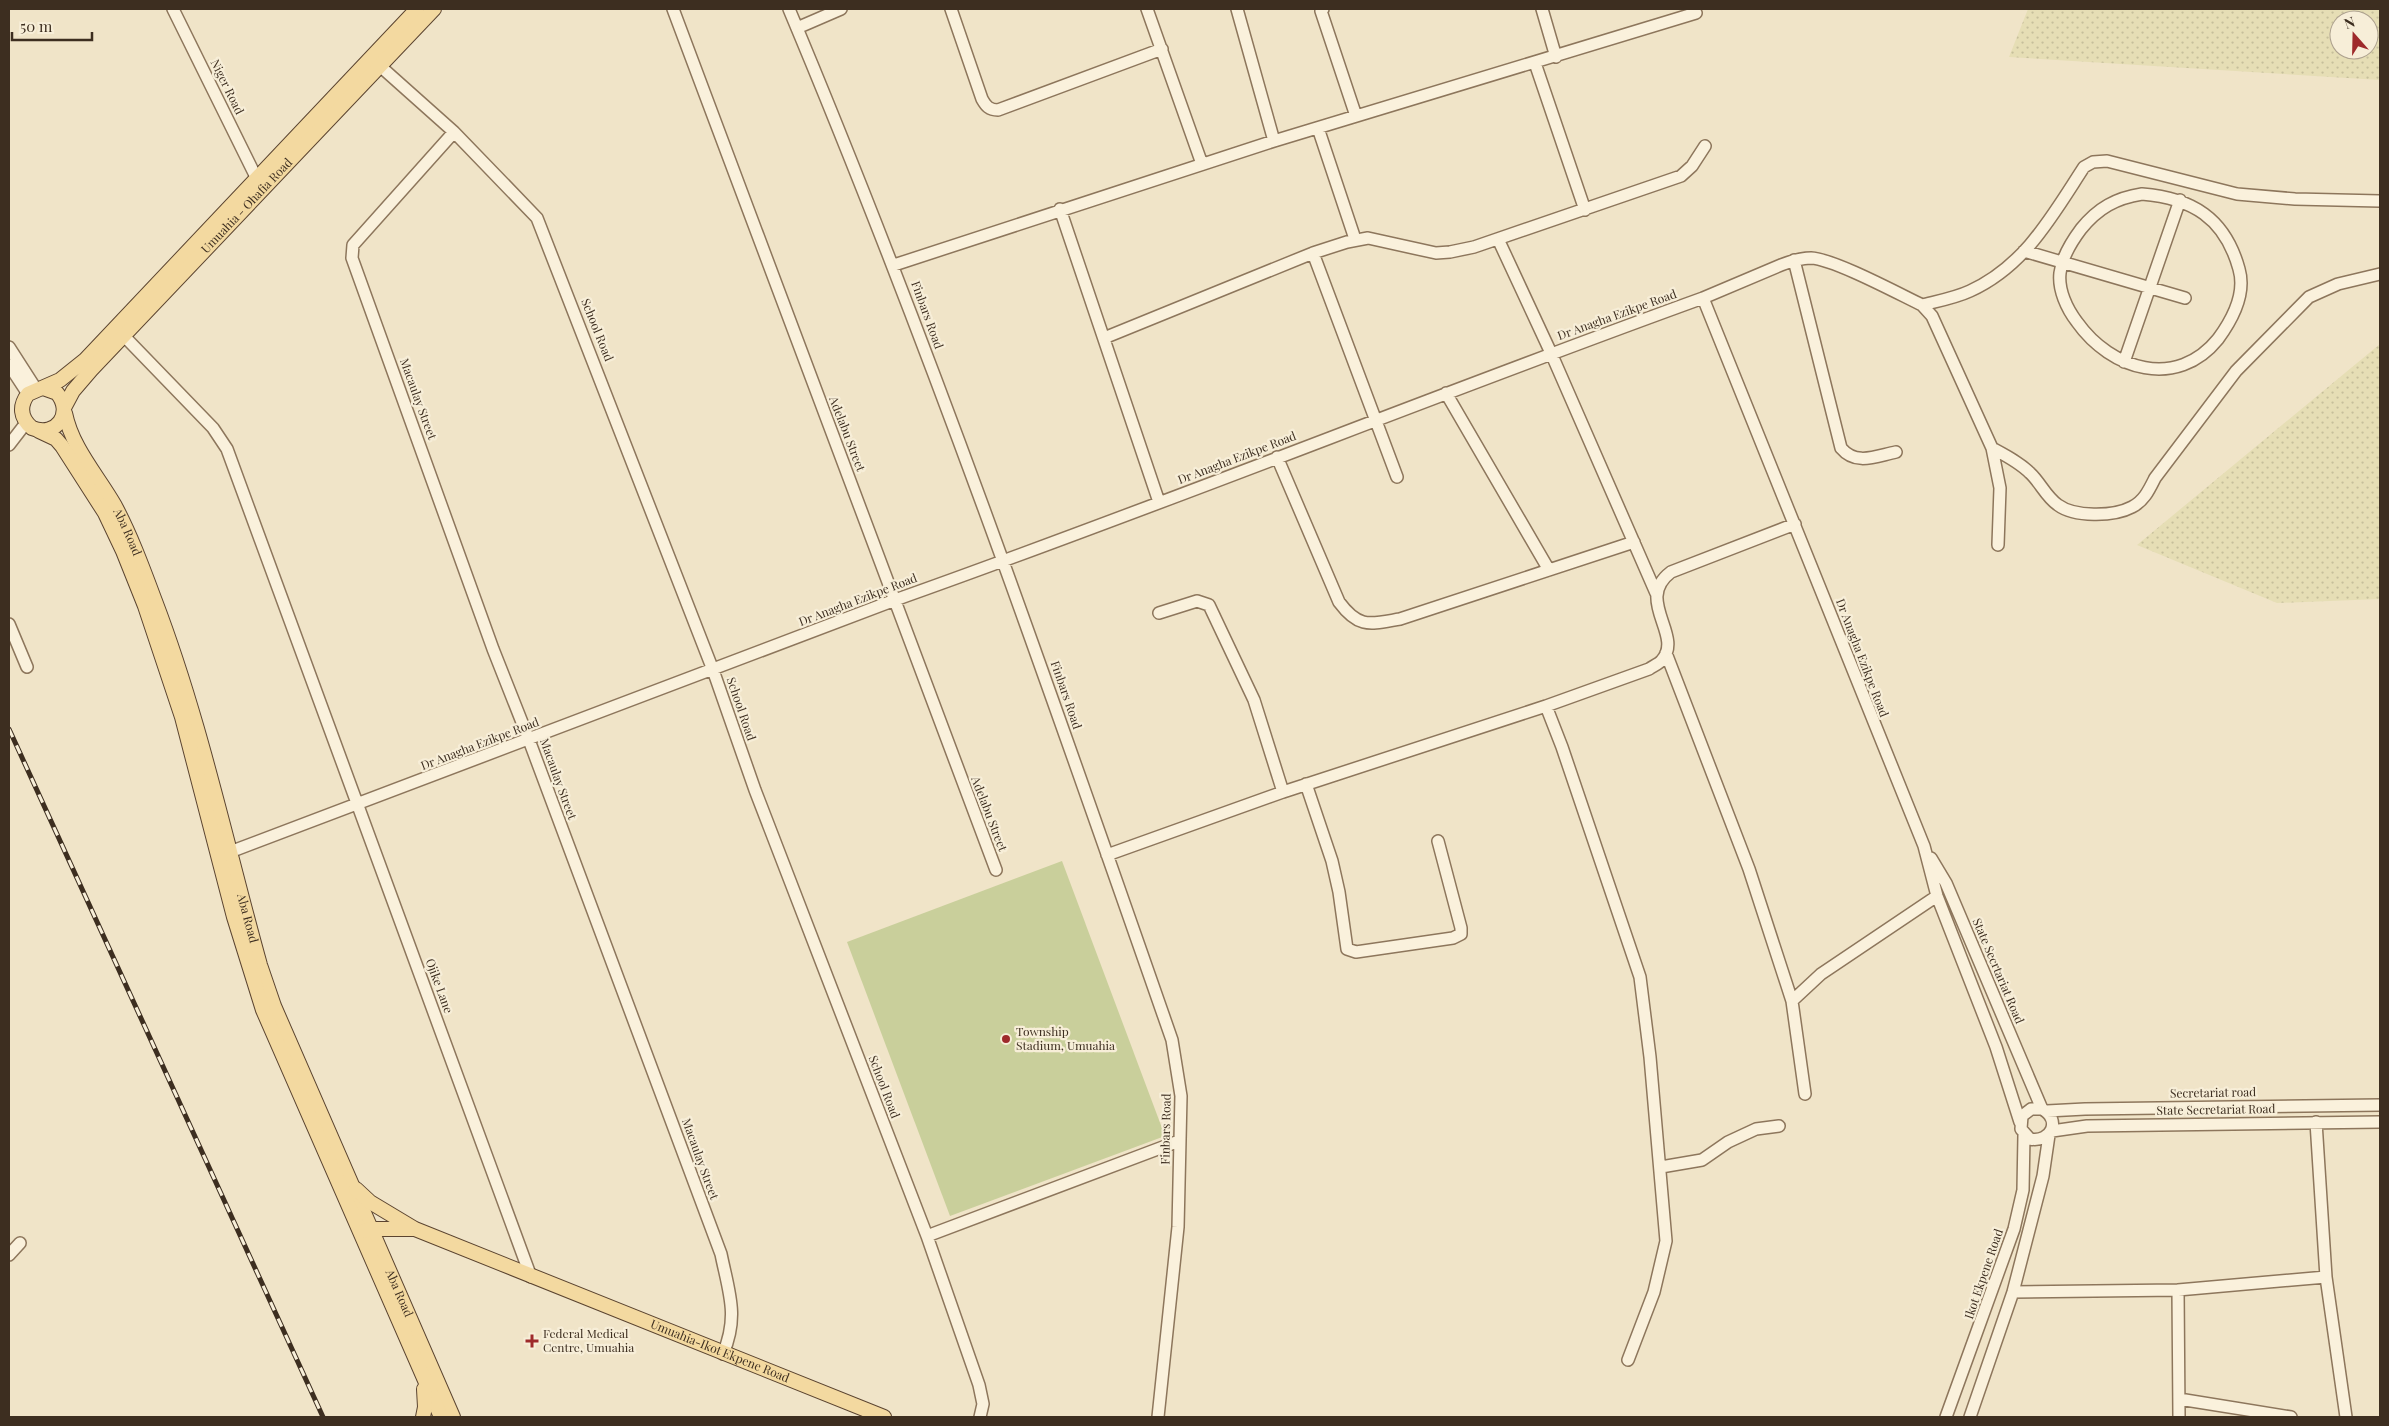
<svg xmlns="http://www.w3.org/2000/svg" width="2389" height="1426" font-family="'Playfair Display',serif">
<style>
.farmland{fill:url(#farmland-dots);fill-rule:evenodd}
.pitch{fill:#c9cf9b}
.lines{fill:none;stroke-linecap:round;stroke-linejoin:round}
.minor-casing{stroke:#8d765c;stroke-width:14}
.major-casing{stroke:#5b4430;stroke-width:16}
.minor{stroke:#faf1dc;stroke-width:11}
.major{stroke:#f3d9a0;stroke-width:14}
.rail-casing{stroke:#3d2e20;stroke-width:5}
.rail{stroke:#f7eed8;stroke-width:3;stroke-dasharray:9;stroke-linecap:butt}
.poi-dot{fill:#9e2a2b;stroke:#f7eed8;stroke-width:2}
.labels{text-anchor:middle;stroke-width:4.5;stroke-linejoin:round;paint-order:stroke}
.street-label{font-size:12px;fill:#3d2e20;stroke:#f7eed8}
.poi-label{font-size:12px;fill:#3d2e20;stroke:#f7eed8;text-anchor:start}
</style>
<defs>
<pattern id="farmland-dots" width="8" height="8" patternUnits="userSpaceOnUse" patternTransform="scale(1.25)"><rect width="8" height="8" fill="#e6deb5"/><path d="M2 2h.1M6 6h.1" fill="none" stroke="#c6bf9b" stroke-width="1.8" stroke-linecap="round"/></pattern>
</defs>
<rect width="100%" height="100%" fill="#f0e4c8"/>
<!-- farmland -->
<path class="farmland" d="M2028,9H2380V80L2009,57ZM2339,20H2369V50H2339Z
M2380,344V599L2277,603L2137,545Z"/>
<!-- pitch -->
<path class="pitch" d="M1062,861L1165,1136L950,1216L847,942Z"/>
<g class="lines">
<!-- minor casing -->
<g class="minor-casing">
<path id="minor" d="M173,9L256,177
M673,9L996,870
M789,9C931,347 1051,693 1172,1040L1181,1096L1178,1227L1158,1417
M951,9L982,99C986,106 989,110 998,110L1162,49
M1147,9L1202,164
M1237,9L1274,141
M1323,9L1321,11L1356,116
M1542,9L1556,57
M797,28L841,9
M1535,63L1585,210
M380,66L454,132L537,218L713,670L755,790L927,1236L979,1385L983,1404L980,1417
M1318,128L1355,239
M454,132L353,245L352,258L493,649L529,740L721,1254C729,1293 739,1316 723,1354
M2142,194C2192,198 2225,218 2239,269C2246,293 2232,320 2218,339C2177,390 2111,370 2077,322C2067,309 2058,290 2060,273C2062,257 2072,241 2081,229C2098,208 2116,198 2142,194Z
M1060,209L1159,502
M1498,239L1551,353L1656,593
M2024,251L2185,298
M1313,253L1397,477
M1794,260L1841,448C1856,466 1876,456 1896,452
M894,265L1274,141L1696,13
M1703,298L1781,265C1791,261 1801,258 1811,258C1834,259 1899,294 1922,305L1932,316L1992,448L2000,488L1998,545
M1922,305C1938,301 1955,298 1970,291C2025,266 2052,216 2084,167L2093,162L2107,161L2237,194L2295,199L2380,201
M124,336L213,428L227,449L531,1277
M1104,338L1313,253L1347,242L1368,238L1436,253L1450,252L1474,247L1681,176L1692,166L1705,146
M9,347L36,389
M2124,362L2180,200
M9,365L28,394
M1446,393L1549,570
M9,445L26,423
M1992,448C2005,455 2019,462 2030,473C2040,482 2046,497 2058,505C2074,517 2113,517 2132,507C2144,501 2149,490 2155,478L2236,371L2309,297L2338,284L2380,274
M1277,457L1339,602C1359,629 1370,624 1400,619L1634,542
M1159,613L1197,601L1209,605L1254,700L1283,792
M9,624L27,667
M1666,653L1749,869L1792,1001
M1546,706L1562,747L1640,977L1650,1057L1666,1241L1654,1292L1628,1360
M1306,784L1332,861L1339,892L1347,949L1356,952L1453,938L1461,934V928L1438,841
M222,855L895,600C1166,504 1432,396 1703,298L1924,846L1937,896L1996,1047L2020,1122
M1107,855L1283,792L1546,706L1649,669C1653,666 1659,664 1662,660C1684,635 1634,600 1671,572L1795,524
M1931,858L1946,883L2042,1109C2062,1120 2051,1143 2030,1139L2021,1129L2022,1116L2031,1109H2042
M1805,1094L1792,1001L1821,974L1937,896
M2047,1111L2085,1109L2380,1105
M2316,1122L2326,1277L2346,1417
M2052,1131L2087,1126L2380,1122
M1661,1167L1702,1160L1728,1142L1756,1129L1779,1126
M927,1236L1179,1141
M9,1255L20,1243
M2013,1292L2178,1290
M2179,1399L2291,1417
M1946,1417L2014,1229L2023,1190L2024,1135
M1970,1417L2013,1292L2043,1176L2049,1135
M2179,1417L2178,1290L2326,1277"/>
</g>
<!-- major casing -->
<g class="major-casing">
<g id="major">
<path d="M43,388L57,393C74,413 56,438 32,428C20,418 19,406 28,394L60,380L85,360L417,9"/>
<path id="s1" d="M65,406L73,391L91,370L434,9"/>
<path id="s2" d="M65,413C72,448 98,476 115,506C131,536 143,569 155,601C200,719 226,843 260,965L274,1006L453,1417"/>
<path d="M39,431L56,439L62,446L105,513L123,551L145,606L182,717L234,917L263,1010L441,1417"/>
<path id="s3" d="M356,1189L370,1202L415,1229L884,1417"/>
<path d="M364,1231L371,1229H414"/>
<path d="M423,1417L425,1407L424,1389"/>
</g>
</g>
<!-- minor -->
<use href="#minor" class="minor"/>
<!-- major -->
<use href="#major" class="major"/>
<!-- rail casing -->
<g class="rail-casing">
<path id="rail" d="M9,729L323,1417"/>
</g>
<!-- rail -->
<use href="#rail" class="rail"/>
</g>
<!-- markers -->
<g class="poi-dot">
<circle cx="1006" cy="1039" r="5"/>
<path d="M529.5 1333.5h5v5h5v5h-5v5h-5v-5h-5v-5h5z"/>
</g>
<g class="labels">
<!-- street labels -->
<g class="street-label">
<text transform="translate(227 87) rotate(64)" y="4">Niger Road</text>
<text dy="4" stroke="none"><textPath href="#s1" startOffset="271">Umuahia - Ohafia Road</textPath></text>
<text transform="translate(927 315) rotate(70)" y="4">Finbars Road</text>
<text transform="translate(1617 315) rotate(-20)" y="4">Dr Anagha Ezikpe Road</text>
<text transform="translate(597 330) rotate(68)" y="4">School Road</text>
<text transform="translate(418 399) rotate(70)" y="4">Macaulay Street</text>
<text transform="translate(847 434) rotate(69)" y="4">Adelabu Street</text>
<text transform="translate(1237 458) rotate(-21)" y="4">Dr Anagha Ezikpe Road</text>
<text dy="4" stroke="none"><textPath href="#s2" startOffset="135">Aba Road</textPath></text>
<text transform="translate(858 600) rotate(-21)" y="4">Dr Anagha Ezikpe Road</text>
<text transform="translate(1862 658) rotate(69)" y="4">Dr Anagha Ezikpe Road</text>
<text transform="translate(1066 695) rotate(71)" y="4">Finbars Road</text>
<text transform="translate(741 709) rotate(71)" y="4">School Road</text>
<text transform="translate(480 744) rotate(-21)" y="4">Dr Anagha Ezikpe Road</text>
<text transform="translate(558 779) rotate(70)" y="4">Macaulay Street</text>
<text transform="translate(989 814) rotate(69)" y="4">Adelabu Street</text>
<text dy="4" stroke="none"><textPath href="#s2" startOffset="540">Aba Road</textPath></text>
<text transform="translate(1998 971) rotate(67)" y="4">State Secrtariat Road</text>
<text transform="translate(439 986) rotate(70)" y="4">Ojike Lane</text>
<text transform="translate(884 1087) rotate(69)" y="4">School Road</text>
<text transform="translate(2213 1093) rotate(-1)" y="4">Secretariat road</text>
<text transform="translate(2216 1110) rotate(-1)" y="4">State Secretariat Road</text>
<text transform="translate(1166 1129) rotate(-89)" y="4">Finbars Road</text>
<text transform="translate(700 1159) rotate(70)" y="4">Macaulay Street</text>
<text transform="translate(1984 1274) rotate(-71)" y="4">Ikot Ekpene Road</text>
<text dy="4" stroke="none"><textPath href="#s2" startOffset="945">Aba Road</textPath></text>
<text dy="4" stroke="none"><textPath href="#s3" startOffset="400">Umuahia-Ikot Ekpene Road</textPath></text>
</g>
<!-- poi labels -->
<g class="poi-label">
<text x="1016" y="1036">Township<tspan x="1016" dy="14">Stadium, Umuahia</tspan></text>
<text x="543" y="1338">Federal Medical<tspan x="543" dy="14">Centre, Umuahia</tspan></text>
</g>
</g>
<!-- border -->
<rect width="2389" height="1426" fill="none" stroke="#3d2e20" stroke-width="20"/>
<!-- north arrow -->
<g transform="translate(2354 35) rotate(340)"><circle r="24" fill="#f7eed8" stroke="#ada18e"/>
<path d="M0-4L9 19L0 12L-9 19Z" fill="#9e2a2b"/>
<text y="-8" font-size="14" font-weight="bold" text-anchor="middle" fill="#3d2e20">N</text>
</g>
<!-- scale -->
<path d="M12 32v8h80v-8" fill="none" stroke="#3d2e20" stroke-width="2.5"/>
<text x="20" y="32" font-size="15" fill="#3d2e20" stroke="#f7eed8" stroke-width="4" paint-order="stroke">50 m</text>
</svg>
